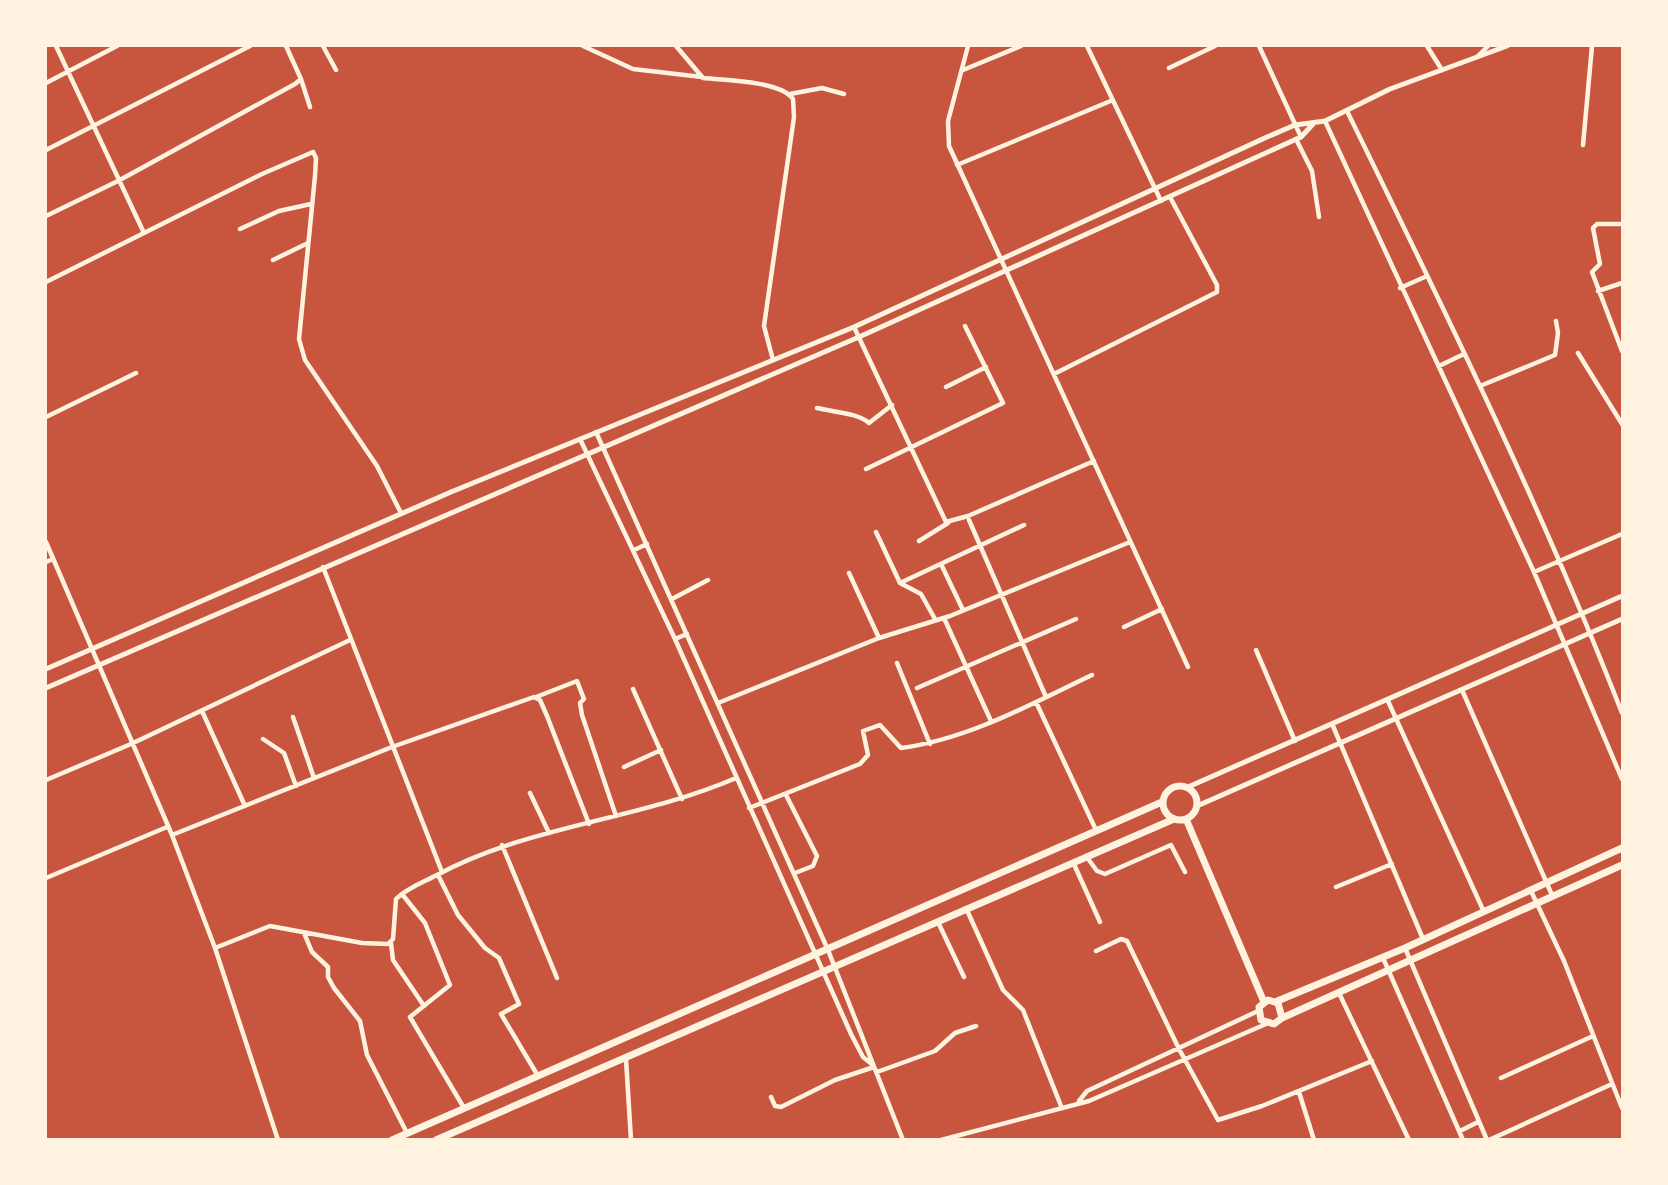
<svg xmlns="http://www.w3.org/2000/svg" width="1668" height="1185" font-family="'Varela Round',sans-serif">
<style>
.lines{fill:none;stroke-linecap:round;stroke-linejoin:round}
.minor{stroke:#fff3e0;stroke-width:4.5}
.tertiary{stroke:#fff3e0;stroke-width:5}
.trunk{stroke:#fff3e0;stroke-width:7}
</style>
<rect width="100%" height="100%" fill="#c8553d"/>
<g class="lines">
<!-- minor -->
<path class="minor" d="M56,46L144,233
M323,46L336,70
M583,46L633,69L702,77
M676,46L703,78C724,80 781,81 793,99L794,117L764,326L773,360
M968,46L948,121L949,146L1188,667
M1087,46L1161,201
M1259,46L1301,137
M1427,46L1442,70
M1478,56L1488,46
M1169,68L1215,46
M963,70L1021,46
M301,79L310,107
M46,83L117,46
M790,94L822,88L844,94
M1347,111C1444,309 1542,508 1622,713
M1325,121L1534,572L1622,779
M1296,139L1312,171L1319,217
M1583,145L1592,46
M46,150L250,46
M957,165L1113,100
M46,216L118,181L295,84L301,79L286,46
M1620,224H1597L1593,228L1600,264L1592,272L1622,351
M240,229L279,211L311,204
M273,260L306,244
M46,282L262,174L313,152L316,158L315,176L299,339L305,360L377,466L401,513
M1400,288L1427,276
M1598,291L1622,283
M854,327L946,522L968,516L1094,461
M1578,353L1622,424
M1439,366L1464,354
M1054,374L1217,292V285L1170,197
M1480,386L1555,355L1558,333L1556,321
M946,387L986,367
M817,408C833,412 858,413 869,423L892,405
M46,417L136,373
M596,432L828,950L903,1140
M580,439L675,639L851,1034L863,1057L873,1065
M866,469L1003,403L965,326
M969,520L1046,697
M876,532L900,583L921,594L935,619
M919,541L948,523
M46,542L172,835L215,948L278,1140
M634,550L647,544
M46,562L53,559
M941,564L963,610
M323,567L442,872
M1534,572L1622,534
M849,573L879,638
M900,583L1024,525
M672,599L708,580
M944,618L991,721
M1124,627L1162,609
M675,639L687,634
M1256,650L1295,741
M897,663L930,744
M917,688L1076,619
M633,689L682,799
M1462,690L1552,895
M536,697L577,681L584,699L580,703L582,715L616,816
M1388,701L1484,912
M1036,702L1096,830
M718,703L879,638L950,616L1130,542
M202,711L245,806
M293,717L314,778
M1333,726L1423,939
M263,739L284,753L296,786
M624,767L661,750
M46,780L131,744L350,640
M530,793L549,833
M786,795L817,856L813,866L795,873
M749,808L860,764L868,755L863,731L880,725L901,748C969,739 1031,704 1092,675
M172,835L392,747L534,697L540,700L547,716L589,824
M502,845L557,978
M1086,856L1097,871L1105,874L1171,845L1185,872
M1073,862L1100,922
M438,875L458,915L485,948L499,958L519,1004L501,1014L538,1076
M46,878L167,827
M1336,887L1392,864
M1531,891L1564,961L1622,1108
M402,894L425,923L450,985L410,1017L464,1108
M966,908L1003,990L1023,1010L1061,1106
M938,922L964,977
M304,933L312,952L328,967V977L334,988L360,1021L367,1055L407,1133
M391,943L393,960L424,1006
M215,948L270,926L362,943L388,944L393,939L396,899C407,888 424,882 437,875C530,825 639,820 736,778
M1405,948L1487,1140
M1096,951L1121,939L1127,941L1179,1049L1218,1120L1262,1106L1372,1061
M1383,958L1463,1140
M1339,993L1409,1140
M626,1059L631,1140
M877,1072L935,1051L955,1033L976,1026
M1501,1078L1593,1036
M1299,1092L1314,1140
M771,1097L775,1106L781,1107L835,1080L874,1067
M1079,1101L1087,1091L1258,1011
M1460,1131L1478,1122
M941,1140L1089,1101L1266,1024
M1489,1140L1612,1084"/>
<!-- tertiary -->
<path class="tertiary" d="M46,669L451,492L854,327L1267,137L1295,125L1325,121L1390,89L1507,46
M46,688L859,337L1301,137L1313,124
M1188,787L1622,596
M1197,806L1622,619"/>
<!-- trunk -->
<path class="trunk" d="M1163 803a17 17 0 1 1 34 0a17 17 0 1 1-34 0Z
M1186,819L1264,1002
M1275,1002L1405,948L1622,848
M1282,1018L1278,1003L1268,1000L1259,1007L1261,1020L1274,1024L1282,1018L1622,865
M392,1140L1162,802
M436,1140L1174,819"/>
</g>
<!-- border -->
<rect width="1668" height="1185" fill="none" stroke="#fff3e0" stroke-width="94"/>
</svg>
